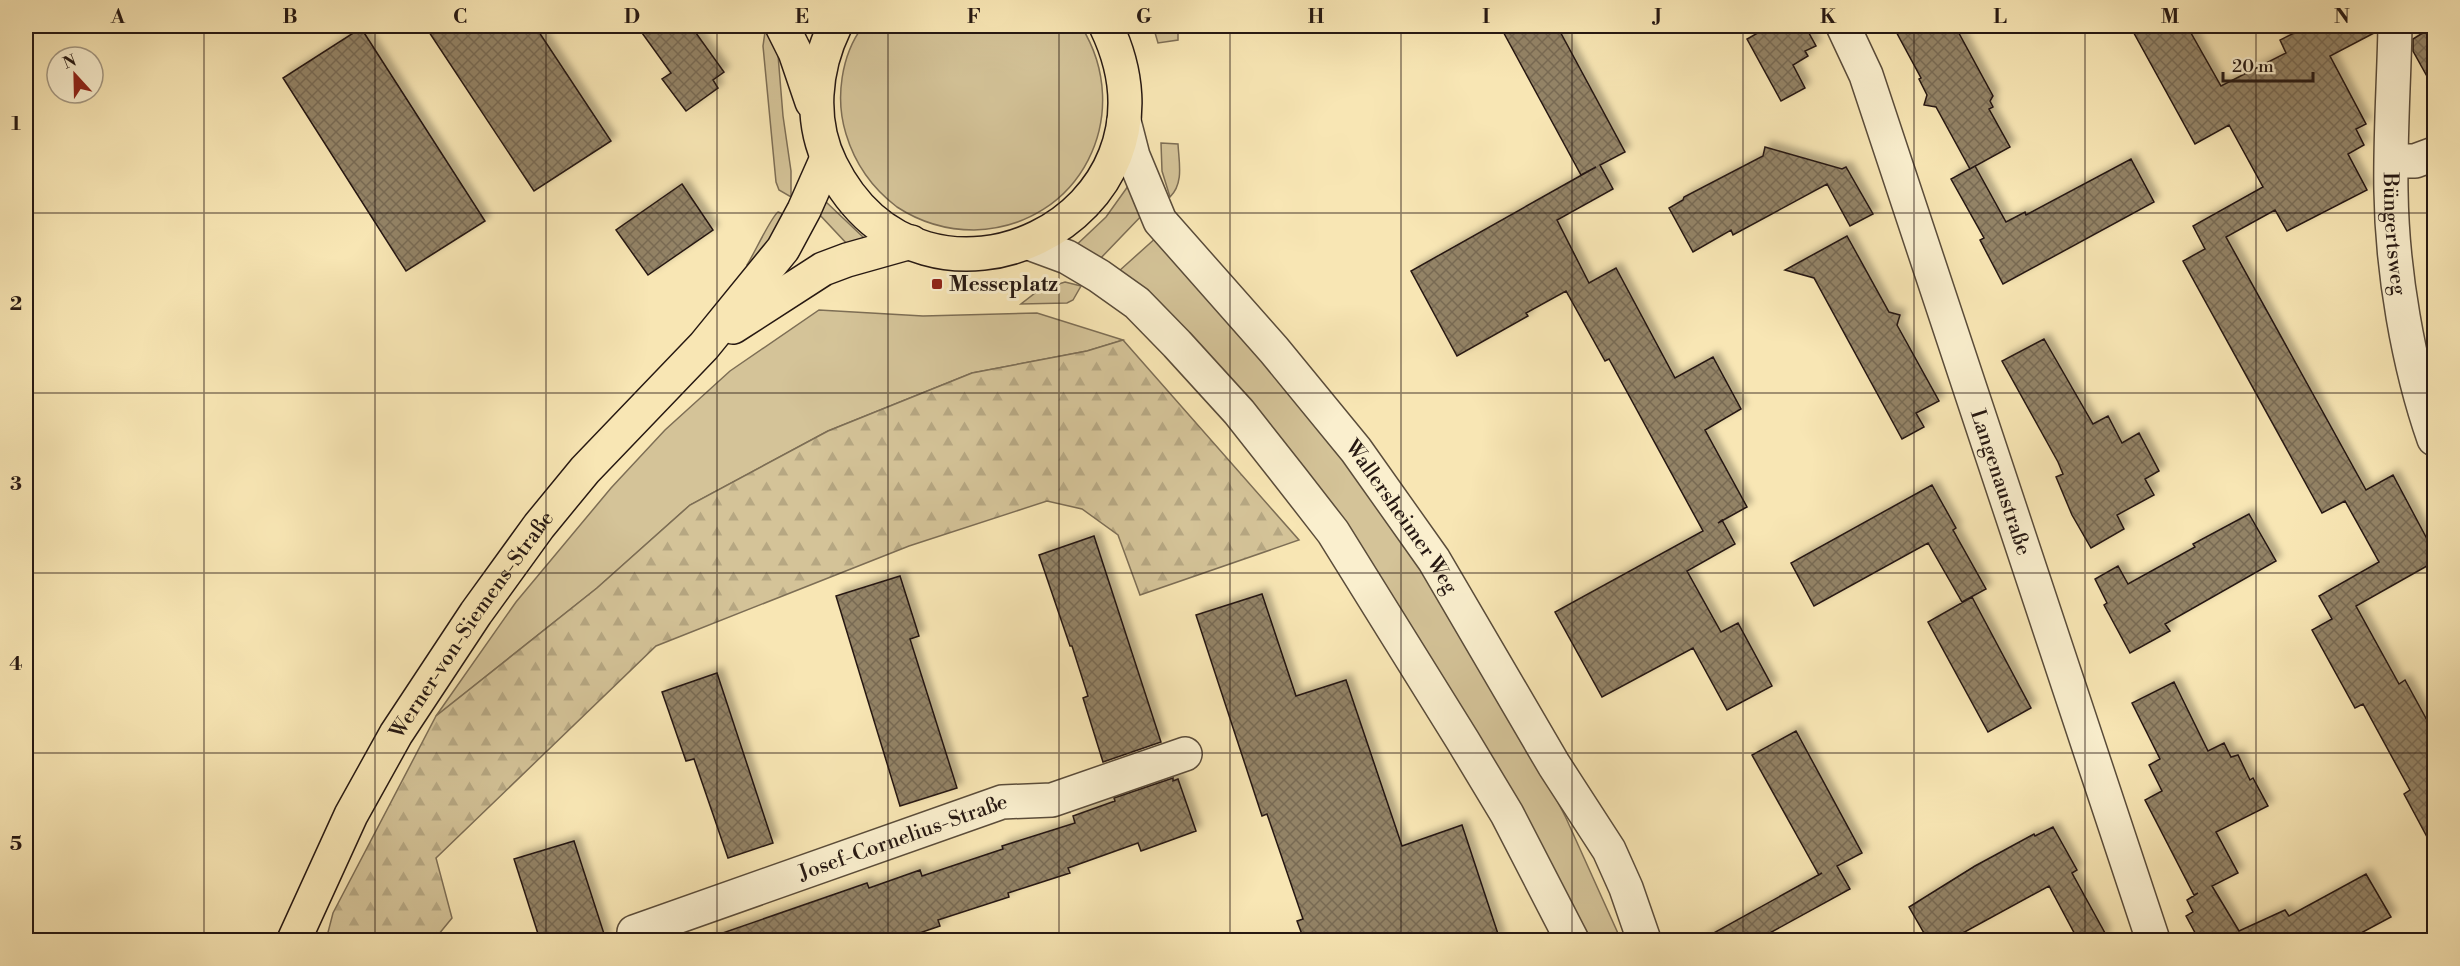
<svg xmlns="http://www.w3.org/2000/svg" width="2460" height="966" font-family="'Libre Bodoni',serif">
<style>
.grass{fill:#d4c398;stroke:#7d6e55;stroke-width:1.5}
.forest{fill:url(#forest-firs);stroke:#7d6e55;stroke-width:1.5}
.building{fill:url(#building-cross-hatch);stroke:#261812;stroke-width:1.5;filter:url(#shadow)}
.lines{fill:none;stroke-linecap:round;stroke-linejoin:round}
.minor-casing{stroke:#5a4c3a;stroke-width:36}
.major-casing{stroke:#261812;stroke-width:36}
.minor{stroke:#faefce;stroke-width:33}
.major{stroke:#f8e6b4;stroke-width:33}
.grid{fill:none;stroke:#261812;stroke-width:1.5;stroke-opacity:0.55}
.poi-dot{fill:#8f2418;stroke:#faefce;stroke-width:2}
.labels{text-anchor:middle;stroke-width:6;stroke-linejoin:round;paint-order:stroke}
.street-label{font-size:21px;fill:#261812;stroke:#faefce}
.poi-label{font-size:21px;font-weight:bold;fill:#261812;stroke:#faefce;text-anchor:start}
.neatline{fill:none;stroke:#261812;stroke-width:2}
.grid-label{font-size:20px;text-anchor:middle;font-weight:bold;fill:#261812}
</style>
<defs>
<pattern id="forest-firs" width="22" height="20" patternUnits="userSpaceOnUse" patternTransform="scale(1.5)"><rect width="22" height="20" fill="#d4c398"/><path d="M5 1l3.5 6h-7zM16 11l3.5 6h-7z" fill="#b6a782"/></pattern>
<pattern id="building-cross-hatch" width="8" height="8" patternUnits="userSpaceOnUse" patternTransform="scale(1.5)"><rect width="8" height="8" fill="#938366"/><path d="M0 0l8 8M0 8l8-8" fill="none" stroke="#786a53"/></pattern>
<filter id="shadow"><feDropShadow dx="5.5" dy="-5.5" stdDeviation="3" flood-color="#0004"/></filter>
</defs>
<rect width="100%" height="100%" fill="#f8e6b4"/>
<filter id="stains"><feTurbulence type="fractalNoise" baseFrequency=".00333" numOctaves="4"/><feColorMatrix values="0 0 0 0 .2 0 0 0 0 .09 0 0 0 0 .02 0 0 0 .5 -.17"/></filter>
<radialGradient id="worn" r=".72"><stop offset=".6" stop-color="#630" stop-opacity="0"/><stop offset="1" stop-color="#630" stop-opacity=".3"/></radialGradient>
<!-- grass -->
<path class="grass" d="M863,26H1081C1136,114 1081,227 974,230C947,230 920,222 897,207C872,188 855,164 846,134C835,99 841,55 863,26Z
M1153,26H1178V40L1158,43Z
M769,29L778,55L783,116L791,171V197L779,190L776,182L763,46L765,32Z
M1161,143L1178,144C1179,163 1184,183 1170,197L1162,171Z
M1136,175L1146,211L1097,262L1070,251L1106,217Z
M825,201L863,237L864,239L849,246L819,214Z
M778,212L786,215L750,268L747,265C754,254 771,217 778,212Z
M1158,236L1363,478L1505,699L1566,818L1621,940H1584L1437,678L1119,271Z
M1065,282L1081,286L1073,300L1067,303L1021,304L1039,290Z
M819,310L923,316L1037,313L1123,340L1087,351L972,373L828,431L690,505L597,588L436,716L516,602L611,488L665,430L730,371Z"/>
<!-- forest -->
<path class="forest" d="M1123,340L1299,540L1140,595L1118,535L1082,509L1047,501L909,546L656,646L436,858L452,918L434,940H326L333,913L436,716L597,588L690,505L828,431L972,373L1087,351Z"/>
<!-- building -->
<path class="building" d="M425,26H535L611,141L534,191Z
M637,26H691L724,72L713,80L718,88L686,111L662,79L671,73Z
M1500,26H1557L1625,152L1600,165L1613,189L1557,220L1589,283L1616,268L1675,378L1713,357L1741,409L1705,430L1747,507L1718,523L1722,520L1735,544L1687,571L1721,632L1738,623L1772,686L1727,710L1693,648L1602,697L1555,612L1703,531L1609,359L1605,361L1566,291L1526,313L1528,316L1457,356L1411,271L1596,167L1581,175Z
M1770,26H1805L1816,46L1805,51L1808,56L1793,65L1805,88L1781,101L1747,39Z
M1893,26H1955L1993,96L1990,101L1993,107L1989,109L2010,147L1970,169L1936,107L1924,105L1927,95L1919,79L1921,78Z
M2130,26H2187L2221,86L2286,53L2280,40L2308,26H2376V32L2330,56L2366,124L2356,129L2364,145L2348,154L2367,190L2287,231L2275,210L2226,237L2366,490L2393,475L2426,537L2434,532V562L2356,606L2399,684L2405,680L2434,733V850L2404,794L2410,790L2363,704L2355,708L2312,630L2332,619L2319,596L2379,562L2345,501L2322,513L2183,261L2205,249L2193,226L2263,187L2229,125L2195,144Z
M2434,26V89L2413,51V39Z
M361,28L485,221L406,271L283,78Z
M1765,147L1842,169L1846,167L1873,214L1850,226L1827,184L1733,235L1731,230L1693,252L1669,208L1683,200L1684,197L1763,156Z
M2131,159L2154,202L2003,284L1980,240L1984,238L1951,179L1975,166L2006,222L2025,212L2026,215Z
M682,184L713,230L648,275L616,230Z
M1847,236L1889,312L1900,315L1897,325L1939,401L1916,413L1924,427L1902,439L1814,278L1785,270Z
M2044,339L2093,424L2108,416L2122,443L2139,433L2159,471L2145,479L2154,495L2117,515L2124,529L2091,548L2072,515L2056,477L2063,474L2058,462L2002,361Z
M1932,485L1956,528L1953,530L1986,589L1962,602L1928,543L1814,606L1791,563Z
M2249,514L2276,561L2165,624L2170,631L2130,653L2104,605L2107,603L2095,579L2118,566L2128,584L2195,547L2193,544Z
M1094,536L1161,742L1103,762L1083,698L1088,696L1072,646H1070L1039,555Z
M900,576L919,636L910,639L957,788L900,806L836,596Z
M1262,594L1296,696L1346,680L1402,846L1462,825L1500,940H1304L1297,921L1303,919L1267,814L1262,816L1196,615Z
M1972,597L2031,708L1988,732L1928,622Z
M717,673L773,843L728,858L694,759L686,761L662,692Z
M2174,682L2208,751L2224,743L2231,757L2238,755L2250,780L2253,778L2268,806L2216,832L2238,873L2212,886L2239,931L2285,910L2289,916L2366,874L2391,917L2348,940H2199L2186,916L2193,912L2187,900L2198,893L2194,895L2145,800L2162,791L2149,765L2160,759L2132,703Z
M1796,731L1862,853L1837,866L1850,889L1757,940H1701L1822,873L1819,875L1752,755Z
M1173,778V781L1178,779L1196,831L1141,851L1138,843L1068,868L1070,873L1008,893L1009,897L938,920L940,926L899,940H711V937L867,883L869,888L920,870L922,876L1003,849L1002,846L1075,823L1073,816L1115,801L1114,798Z
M2053,827L2077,870L2072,873L2105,933L2102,934L2105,940H2078L2049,886L1950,940H1928L1909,907L1975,866L2034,834L2035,836Z
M574,841L606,940H540L514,859Z"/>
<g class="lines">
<!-- minor casing -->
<g class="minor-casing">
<g id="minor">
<path id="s1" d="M1843,26L1866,75L2153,940"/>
<path id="s2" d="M2395,26C2394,81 2390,136 2391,191C2392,270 2408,365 2434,439"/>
<path id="s3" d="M1124,121L1133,156L1160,221L1274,350L1356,450L1434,560L1554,765L1609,850L1626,888L1644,940"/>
<path d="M2392,161H2415L2434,154"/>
<path d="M1029,243L1067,257L1099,276L1137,303L1177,344L1239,412L1291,478L1333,532L1463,741L1507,814L1572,940"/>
<path id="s4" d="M637,940L634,932L1002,802L1052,800L1185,754"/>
</g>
</g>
<!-- major casing -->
<g class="major-casing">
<g id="major">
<path d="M782,26L795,52L812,102"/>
<path d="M835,26C814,69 809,121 831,165C923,350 1199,219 1106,26"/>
<path d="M733,327L823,269L847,260L911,242"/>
<path id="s5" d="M294,940L351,815L396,734L476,613L539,526L585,470L704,346L783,249L804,210L827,158"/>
</g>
</g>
<!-- minor -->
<use href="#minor" class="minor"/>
<!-- major -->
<use href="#major" class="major"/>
</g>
<!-- grid -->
<path class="grid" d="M204,26V940M375,26V940M546,26V940M717,26V940M888,26V940M1059,26V940M1230,26V940M1401,26V940M1572,26V940M1743,26V940M1914,26V940M2085,26V940M2256,26V940M26,213H2434M26,393H2434M26,573H2434M26,753H2434"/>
<!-- markers -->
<rect class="poi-dot" x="931" y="278" width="12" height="12" rx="3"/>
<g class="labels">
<!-- street labels -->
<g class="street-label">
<text dy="7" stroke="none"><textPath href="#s2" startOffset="208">Büngertsweg</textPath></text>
<text dy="7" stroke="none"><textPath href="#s1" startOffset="483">Langenaustraße</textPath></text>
<text dy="7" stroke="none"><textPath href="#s3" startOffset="489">Wallersheimer Weg</textPath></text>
<text dy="7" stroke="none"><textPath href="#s5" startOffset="363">Werner-von-Siemens-Straße</textPath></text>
<text dy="7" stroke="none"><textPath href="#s4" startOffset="294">Josef-Cornelius-Straße</textPath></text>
</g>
<!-- poi labels -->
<g class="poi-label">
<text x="949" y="291">Messeplatz</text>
</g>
</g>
<!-- margin -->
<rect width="2460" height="966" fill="none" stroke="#f8e6b4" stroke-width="66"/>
<!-- north arrow -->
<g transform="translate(75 75) rotate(338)"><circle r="28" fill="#faefce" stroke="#a59983" stroke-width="1.5"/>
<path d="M0-4.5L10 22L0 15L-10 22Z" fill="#8f2418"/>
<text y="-9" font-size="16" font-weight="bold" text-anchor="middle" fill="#261812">N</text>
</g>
<!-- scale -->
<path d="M2223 72v9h90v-9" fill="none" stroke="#261812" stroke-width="3"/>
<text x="2232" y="72" font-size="18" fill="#261812" stroke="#faefce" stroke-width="4.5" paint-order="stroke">20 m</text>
<rect x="33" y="33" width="2394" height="900" class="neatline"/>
<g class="grid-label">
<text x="118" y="23">A</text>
<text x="290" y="23">B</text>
<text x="460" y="23">C</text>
<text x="632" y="23">D</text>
<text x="802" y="23">E</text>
<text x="974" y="23">F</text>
<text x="1144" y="23">G</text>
<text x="1316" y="23">H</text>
<text x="1486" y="23">I</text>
<text x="1658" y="23">J</text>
<text x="1828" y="23">K</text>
<text x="2000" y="23">L</text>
<text x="2170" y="23">M</text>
<text x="2342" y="23">N</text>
<text x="16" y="130">1</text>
<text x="16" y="310">2</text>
<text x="16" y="490">3</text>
<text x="16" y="670">4</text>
<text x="16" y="850">5</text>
</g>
<rect width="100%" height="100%" filter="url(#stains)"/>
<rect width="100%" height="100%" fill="url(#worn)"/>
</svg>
